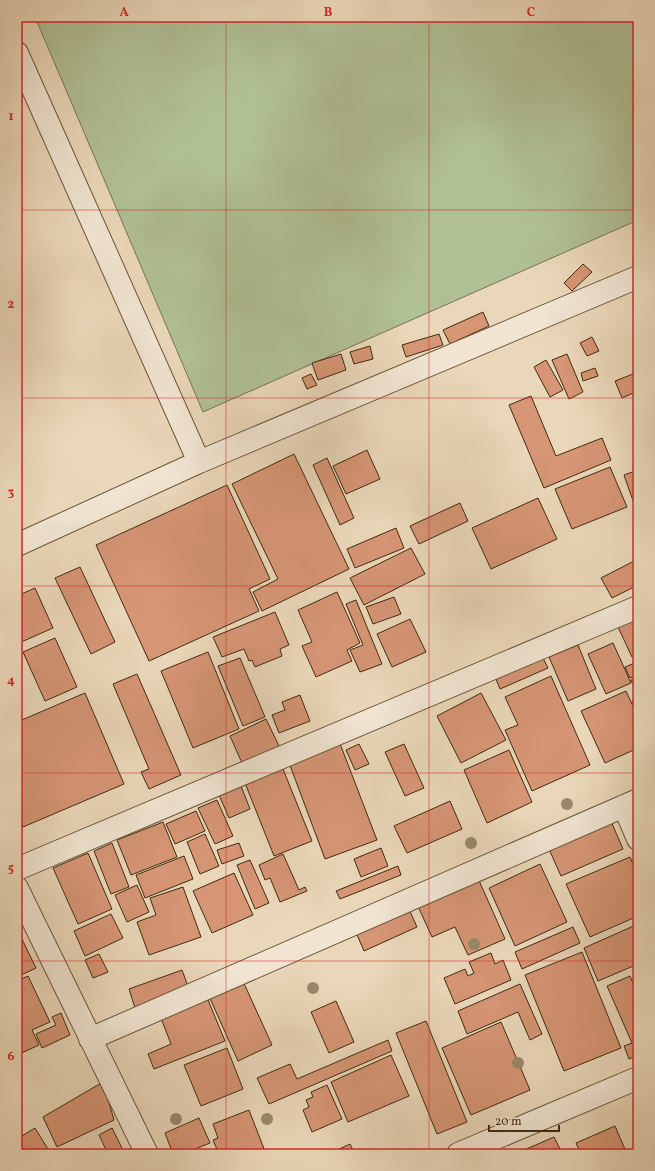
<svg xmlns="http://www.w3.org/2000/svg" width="655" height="1171" font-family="Vollkorn,serif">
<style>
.green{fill:#b0bf94;stroke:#787552}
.building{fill:#d69575;stroke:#402b0f}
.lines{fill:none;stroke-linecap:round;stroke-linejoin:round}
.minor-casing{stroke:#6a563a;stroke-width:24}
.minor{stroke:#f1e5d2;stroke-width:22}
.tree{fill:#99896a}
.grid{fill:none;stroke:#d62828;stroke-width:1;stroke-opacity:0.55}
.neatline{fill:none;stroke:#d62828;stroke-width:1.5}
.grid-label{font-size:13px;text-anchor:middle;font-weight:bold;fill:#d62828}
</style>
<rect width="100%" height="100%" fill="#ead7b9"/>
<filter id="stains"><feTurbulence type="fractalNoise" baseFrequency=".005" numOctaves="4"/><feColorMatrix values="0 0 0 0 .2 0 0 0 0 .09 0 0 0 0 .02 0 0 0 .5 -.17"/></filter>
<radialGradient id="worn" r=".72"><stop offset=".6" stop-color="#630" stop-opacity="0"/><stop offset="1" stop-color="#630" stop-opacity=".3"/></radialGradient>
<!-- green -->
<path class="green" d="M35,17H638V220L203,412Z"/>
<!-- building -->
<path class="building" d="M583,264L592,272L572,291L564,283Z
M483,312L489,326L450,344L443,330Z
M439,334L443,345L406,357L402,345Z
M592,337L599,351L587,356L580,343Z
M370,346L373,359L354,364L350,352Z
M341,354L346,370L318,380L312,363Z
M567,354L583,392L569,399L552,360Z
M546,360L563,390L550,397L534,367Z
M595,368L598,376L583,381L581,373Z
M311,374L317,385L307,389L302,378Z
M633,374L638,386V391L622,398L615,381Z
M531,396L556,456L602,438L611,460L544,488L509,405Z
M367,450L380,479L346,494L333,466Z
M294,454L349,569L262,611L253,592L278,579L232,484Z
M327,458L354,518L340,525L313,465Z
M610,467L627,507L572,529L555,489Z
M638,470V515L624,475Z
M227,485L270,579L249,589L259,611L149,661L96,545Z
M538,498L557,539L491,569L472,528Z
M460,503L468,521L419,544L410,526Z
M396,528L404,548L355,568L347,549Z
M411,548L425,574L364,605L350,578Z
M638,559V585L612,598L601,578Z
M80,567L115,642L91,654L55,578Z
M35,588L53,628L19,643L17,639V596Z
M337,592L360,643L347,650L352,661L316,677L302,646L312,642L298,610Z
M394,597L401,614L373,624L366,607Z
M356,600L382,664L360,672L350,650L363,645L346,604Z
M275,612L289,645L280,649L282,656L255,667L252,660L249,661L244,649L222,657L213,637Z
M638,618V654L632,657L618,627Z
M410,619L426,652L392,667L377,634Z
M55,638L77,687L45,701L23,652Z
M613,643L631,683L606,694L588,654Z
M578,645L596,689L568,701L549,657Z
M208,652L239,729L193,748L161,671Z
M240,658L265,717L243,726L218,666Z
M543,658L548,668L500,689L496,679Z
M638,662V675L630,678L625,667Z
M137,674L181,775L149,789L141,772L149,769L113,684Z
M551,676L590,765L532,791L505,730L518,725L505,697Z
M638,677V695L631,680Z
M626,691L638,717V748L605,763L581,711Z
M85,693L124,784L23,827L17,812V722Z
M481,693L506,740L461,763L437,716Z
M300,695L310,721L279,733L272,715L285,710L282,702Z
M638,698V713L632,701Z
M266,719L279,746L242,763L230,736Z
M339,741L377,840L325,859L288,760Z
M359,744L369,764L355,770L346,750Z
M404,744L424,788L405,796L385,752Z
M509,750L532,802L487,823L464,770Z
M283,769L312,841L274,856L245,783Z
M241,786L250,809L229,818L219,795Z
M217,800L233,836L215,844L198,808Z
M450,801L462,829L407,853L394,826Z
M196,811L205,831L175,844L166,824Z
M610,819L623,849L561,876L548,847Z
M163,822L177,857L131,875L117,840Z
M205,834L219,866L200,874L187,842Z
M112,843L129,887L111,894L94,851Z
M239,843L244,856L222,864L217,850Z
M381,848L388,866L361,877L354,859Z
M88,853L112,909L78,924L53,868Z
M283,854L299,890L305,887L307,891L280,902L270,878L265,880L259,865Z
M184,856L193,879L145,898L136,875Z
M630,857L638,876V916L590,937L566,884Z
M250,860L269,903L255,909L237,865Z
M540,864L567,922L515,946L489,888Z
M398,866L401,875L340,899L336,891Z
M234,873L253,915L212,933L193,891Z
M477,876L505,939L468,955L455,927L432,937L416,902Z
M137,885L149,912L127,922L115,895Z
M183,887L201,937L149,955L137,922L156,915L150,898Z
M408,907L417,927L364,951L355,930Z
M111,914L123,938L85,956L74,931Z
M638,924V964L598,981L584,948Z
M573,927L580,943L522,969L515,952Z
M20,935L36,968L17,977V936Z
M582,952L621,1048L564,1071L525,975Z
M491,953L495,964L503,960L511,980L455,1004L444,978L465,969L468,976L474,973L469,962Z
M99,954L108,972L93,978L85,960Z
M182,970L189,989L135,1008L129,989Z
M28,976L50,1022L32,1030L39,1045L17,1055V981Z
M630,976L638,995V1055L629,1059L624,1046L632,1043L607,986Z
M242,979L272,1045L238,1061L208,994Z
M520,984L542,1034L530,1040L518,1012L467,1034L458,1011Z
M206,995L225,1041L154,1069L148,1054L171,1044L159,1013Z
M336,1001L354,1042L329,1053L311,1012Z
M61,1013L70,1035L42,1048L36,1034L56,1025L52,1017Z
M426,1021L467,1122L437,1134L396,1033Z
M501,1022L530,1090L471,1115L442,1048Z
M388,1040L392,1051L269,1104L257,1078L290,1064L297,1079Z
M227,1048L243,1089L201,1106L184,1065Z
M391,1055L409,1096L348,1122L331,1082Z
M103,1082L114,1120L57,1147L43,1117Z
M327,1085L342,1119L312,1132L303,1110L309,1107L306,1100L313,1097L311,1092Z
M249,1110L266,1154H219L213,1140L218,1138L213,1124Z
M199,1118L210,1143L183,1154H173L165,1133Z
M615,1126L627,1154H581L576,1143Z
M35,1128L51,1154H17V1139Z
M112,1128L125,1154H108L99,1135Z
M554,1137L562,1153L559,1154H515Z
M350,1144L355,1154H337L335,1151Z"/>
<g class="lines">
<!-- minor casing -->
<g class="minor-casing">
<path id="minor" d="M17,53L199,462
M17,545L199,462L638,277
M624,806L638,839
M17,869L638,607
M17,888L147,1154
M90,1039L638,800
M458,1154L638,1078"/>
</g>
<!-- minor -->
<use href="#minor" class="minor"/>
</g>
<!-- trees -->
<g class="tree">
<circle cx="567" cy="804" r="6"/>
<circle cx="471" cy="843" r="6"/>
<circle cx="474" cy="944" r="6"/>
<circle cx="313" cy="988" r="6"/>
<circle cx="518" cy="1063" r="6"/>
<circle cx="176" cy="1119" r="6"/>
<circle cx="267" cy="1119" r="6"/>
</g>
<!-- grid -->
<path class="grid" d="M226,17V1154M429,17V1154M17,210H638M17,398H638M17,586H638M17,773H638M17,961H638"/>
<!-- margin -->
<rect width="655" height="1171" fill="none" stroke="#ead7b9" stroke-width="44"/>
<!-- scale -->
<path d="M489 1125v6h70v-6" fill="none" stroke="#402b0f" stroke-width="2"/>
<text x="495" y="1125" font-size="12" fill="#402b0f" stroke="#f1e5d2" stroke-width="3" paint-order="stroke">20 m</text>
<rect x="22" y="22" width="611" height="1127" class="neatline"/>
<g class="grid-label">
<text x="124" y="16">A</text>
<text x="328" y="16">B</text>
<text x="531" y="16">C</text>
<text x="11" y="120">1</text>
<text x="11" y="308">2</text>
<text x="11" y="496">3</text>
<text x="11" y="684">4</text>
<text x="11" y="872">5</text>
<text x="11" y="1060">6</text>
</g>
<rect width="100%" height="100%" filter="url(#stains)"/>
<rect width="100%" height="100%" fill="url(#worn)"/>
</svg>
